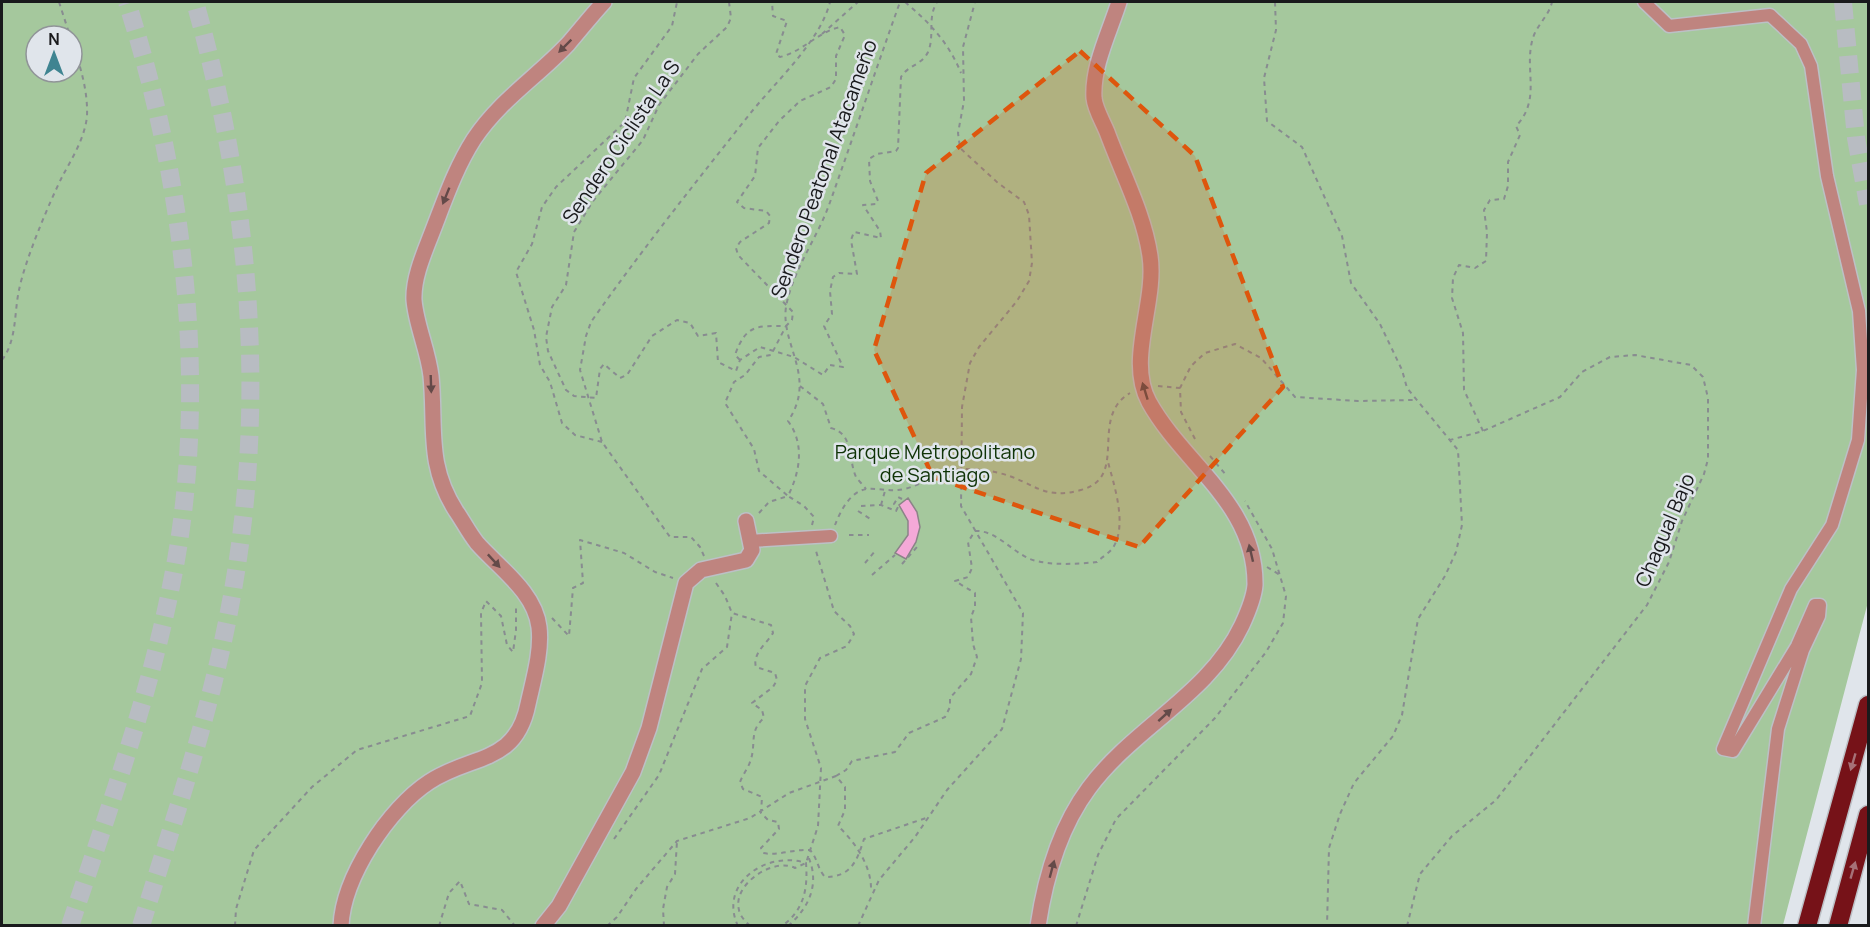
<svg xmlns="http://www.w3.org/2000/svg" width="1870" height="927" font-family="Manrope,sans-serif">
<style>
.green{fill:#a5c89d;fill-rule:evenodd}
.building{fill:#f4a9d8;stroke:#8b8488;stroke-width:1.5}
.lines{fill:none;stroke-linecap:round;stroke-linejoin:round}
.motorway-tunnel{stroke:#b8bcc2;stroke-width:18;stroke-dasharray:18 9;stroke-linecap:butt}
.pedestrian-casing{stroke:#bcc0c6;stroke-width:15}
.minor-casing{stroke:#bcc0c6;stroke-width:18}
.motorway-casing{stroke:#bcc0c6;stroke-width:21}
.path{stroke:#888c90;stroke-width:2;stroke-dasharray:4.5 4.5;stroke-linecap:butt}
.pedestrian{stroke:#bf847f;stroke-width:12}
.minor{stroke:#bf847f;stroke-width:15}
.motorway{stroke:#761218;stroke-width:18}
.oneway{fill:#644a49}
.oneway2{fill:#a67177}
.marked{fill:#de560d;fill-opacity:0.2;stroke:#de560d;stroke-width:4.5;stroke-dasharray:12 8;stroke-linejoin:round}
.labels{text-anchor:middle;stroke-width:5;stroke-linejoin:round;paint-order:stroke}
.street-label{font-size:20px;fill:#191a1c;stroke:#e0e5eb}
.park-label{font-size:20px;fill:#0f3306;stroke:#e0e5eb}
</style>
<rect width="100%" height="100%" fill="#e0e5eb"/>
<!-- green -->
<path class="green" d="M2,2H1867L1868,602L1783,925L2,926ZM36,36H72V72H36Z"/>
<!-- building -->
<path class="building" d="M908,498L917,512L920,527L916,542L906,559L895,553L908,535V521L899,505Z"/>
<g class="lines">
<!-- motorway-tunnel -->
<path class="motorway-tunnel" d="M1843,2L1856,138L1868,204
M70,926C110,805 154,685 176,560C208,377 183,177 127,2
M141,926C174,819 211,712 231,601C268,401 250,197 195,2"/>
<!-- pedestrian casing -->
<g class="pedestrian-casing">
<path id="pedestrian" d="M1644,2L1669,26L1770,15L1801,44L1811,66L1827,176L1859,311L1863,370L1858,440L1832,525L1791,589L1723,749L1733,751L1797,646L1815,605H1820L1819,616L1803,650L1778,729L1754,926
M750,541L831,536"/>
</g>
<!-- minor casing -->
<g class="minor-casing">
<path id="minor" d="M341,926C343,877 389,808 429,782C471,754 516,765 528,704C533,681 542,652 539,627C535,592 499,568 477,543C469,533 463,521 456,511C426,464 436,427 431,376C428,350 416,325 414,300C413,277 425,251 433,230C445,199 456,167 474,139C500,100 537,77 568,44C580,30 592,15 604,2
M543,926L559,906L633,772L649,728L686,583L701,570L746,560L752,550L746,521
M1038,926C1045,879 1060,827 1089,788C1134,727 1209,695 1242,625C1248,612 1254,598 1255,585C1256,504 1184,465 1149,402C1126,360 1157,302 1150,256C1144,214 1122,173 1107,132C1103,122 1095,109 1094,98C1092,66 1110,31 1119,2"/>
</g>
<!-- motorway casing -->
<g class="motorway-casing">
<path id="motorway" d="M1807,926L1868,705
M1838,926L1868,815"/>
</g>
<!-- path -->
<path class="path" d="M59,2L70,36
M729,2L731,18L727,27L698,54L659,105L643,140L593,201L574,232L566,285L552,307L546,337L548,351L566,390L574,396L596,398L600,369L604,364L620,378L627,375L652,336L677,320L690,323L698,336L716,333L718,362L736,371L740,360L760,347L794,357L823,375L830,365L843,367L824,326L832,314L830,291L833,277L839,273L857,274L851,240L854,232L881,238L880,231L863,205L876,204L878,201L870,181L869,159L877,154L896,151L898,148L901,77C908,65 922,65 928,52C935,36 927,18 937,2
M905,2C929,22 949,43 961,73
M1275,2L1276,30L1264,78L1267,121L1302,147L1342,236L1351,283L1380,324L1402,370L1407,388L1458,450L1462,525L1456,552L1445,576L1418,619L1402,715L1393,736L1354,783L1340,814L1329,848L1327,926
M822,34L858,2
M2,360C17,340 14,313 19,290C25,260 49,203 63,175C73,157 85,137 87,116C88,90 80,66 72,41
M740,360L735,355C746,324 757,326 786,326L792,320L793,312L738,255L736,248L740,242L769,223L770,216L766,211L744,208L737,202L755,176L758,148L779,121L800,101L831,87L836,79V56L845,35L840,27C818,32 802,52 780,57L776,54L787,21L773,16L772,2
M800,386L823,404L831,428C854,434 848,459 856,477C859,481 863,485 866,489
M1158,386L1180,388
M1483,431L1464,390L1463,333L1452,298L1453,278L1459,265L1475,268L1486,261L1487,232L1484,210L1490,200L1504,199L1508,186V162L1520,135L1516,126C1543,98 1522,67 1534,35C1539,23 1549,15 1552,2
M1195,439L1181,412L1180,388L1191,366L1205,353L1235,344L1261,358L1295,397L1358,401L1415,400
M602,442L575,435L562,423L550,382L540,365L534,330L516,272L532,244L542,207L556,187L625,122L634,78L672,26L677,2
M1210,456L1226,475
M881,505L885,491
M861,506L881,505L896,511L898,507L894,504L898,497L902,499
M858,511L872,520
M759,513L769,502L788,496L759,471L754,449L725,403L734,382L745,375L759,357L771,355L786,326
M812,525L814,517L804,506L788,496C800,472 805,444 788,421C819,376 777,342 787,302C795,267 817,238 829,205C853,138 876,69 900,2
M835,525C840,512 850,491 867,489C877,488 888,491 898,490C920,488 940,469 963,469C975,469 988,470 999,473C1033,481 1042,501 1081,490C1130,477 1088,418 1130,393
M849,535H869
M704,556L700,547L691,537H670L602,442L580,370L586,336L591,322C641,251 695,183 749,115C775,82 820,42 830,2
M865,563L876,550
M902,564L917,547
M1267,567L1280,575
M872,575L895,555
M716,583L725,596L732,613L771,625L773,633C767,643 752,654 756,667L775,673L777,680L773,687L752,703L762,710L764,718C749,731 756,743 751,759C749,767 743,774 740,782L743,789L762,797L761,813L768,820L778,822L779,829L761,848L763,853C778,856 794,849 810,850C818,859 817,868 825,877C851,877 857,861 864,839L926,818
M552,618L569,636L573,588L583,583L580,540L624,553L655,572L673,578
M836,776L846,770L852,761L895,752L909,733L945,717L950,707V698L971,674L977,657L973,644L971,617L975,607V593L955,581L968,577L972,568L968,542L975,531C996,530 1011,551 1030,559C1049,566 1077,564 1097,562C1102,557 1111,552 1114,546C1127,523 1114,485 1108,462
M614,839L659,775L702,669L727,647L732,613
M235,926L236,909L254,850L312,787L357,750L470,716L482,683L481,613L486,601L501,616L507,645L513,652L516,630V608
M439,926L449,893L460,881L469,904L502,910L515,926
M607,926L617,917L636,889L677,841L750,818L789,793L836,776L845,787V810L838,826C856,843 872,867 871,891
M664,926L663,909L667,887L675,874L677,841
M738,926C718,884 766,850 806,863C808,889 804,910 782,926
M750,926C745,921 740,916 739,910C732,884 774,857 795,868L806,863L818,826L821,768L805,719V686L820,658L847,646L854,634L850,626L834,611L816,551
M788,926C810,907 820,883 808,856
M858,926L879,880L915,837L947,790L1002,729L1021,659L1023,613L961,506L962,407L970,363L979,347L1017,301L1029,281L1032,263L1029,215L1024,202L998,183L960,148L958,133L964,101L963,47L975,2
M1076,926L1098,855L1116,819L1215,718L1266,652L1283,623L1286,596L1272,549L1245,501
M1407,926L1420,874L1452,836L1496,800L1647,605L1669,562L1682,521L1704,474L1708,459V398L1703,377L1691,365L1635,355L1610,357L1582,372L1560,397L1483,431L1450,440"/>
<!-- pedestrian -->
<use href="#pedestrian" class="pedestrian"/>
<!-- minor -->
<use href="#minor" class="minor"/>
<!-- motorway -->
<use href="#motorway" class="motorway"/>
</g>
<!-- one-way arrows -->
<defs><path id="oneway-solid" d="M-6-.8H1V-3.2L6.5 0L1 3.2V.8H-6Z" transform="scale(1.5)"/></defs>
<g class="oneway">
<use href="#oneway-solid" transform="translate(565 46) rotate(135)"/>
<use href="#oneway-solid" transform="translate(446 196) rotate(112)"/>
<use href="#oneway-solid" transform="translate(431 384) rotate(88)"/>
<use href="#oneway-solid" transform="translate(1145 391) rotate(-107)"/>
<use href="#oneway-solid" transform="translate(1251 553) rotate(-103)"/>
<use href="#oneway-solid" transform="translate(494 561) rotate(47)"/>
<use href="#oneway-solid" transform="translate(1165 715) rotate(-42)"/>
<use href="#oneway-solid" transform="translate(1052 869) rotate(-75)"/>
</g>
<g class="oneway2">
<use href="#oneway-solid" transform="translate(1853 762) rotate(106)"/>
<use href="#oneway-solid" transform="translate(1853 870) rotate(-74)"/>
</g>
<!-- marked area -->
<path class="marked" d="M1080,51L1195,156L1283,387L1139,547L933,477L874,350L926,173Z"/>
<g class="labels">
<!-- street labels -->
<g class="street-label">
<text transform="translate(621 142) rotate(-56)" y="7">Sendero Ciclista La S</text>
<text transform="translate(824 169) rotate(-70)" y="7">Sendero Peatonal Atacameño</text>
<text transform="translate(1665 530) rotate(-67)" y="7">Chagual Bajo</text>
</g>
<!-- park labels -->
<g class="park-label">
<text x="935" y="459">Parque Metropolitano<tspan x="935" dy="23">de Santiago</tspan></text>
</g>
</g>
<!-- border -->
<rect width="1870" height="927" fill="none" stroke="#191a1c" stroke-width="6"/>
<!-- north arrow -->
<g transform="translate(54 54)"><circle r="28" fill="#e0e5eb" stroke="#909498" stroke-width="1.5"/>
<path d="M0-4.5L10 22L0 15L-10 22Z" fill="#3f8491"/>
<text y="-9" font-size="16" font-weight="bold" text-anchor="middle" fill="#191a1c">N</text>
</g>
</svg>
